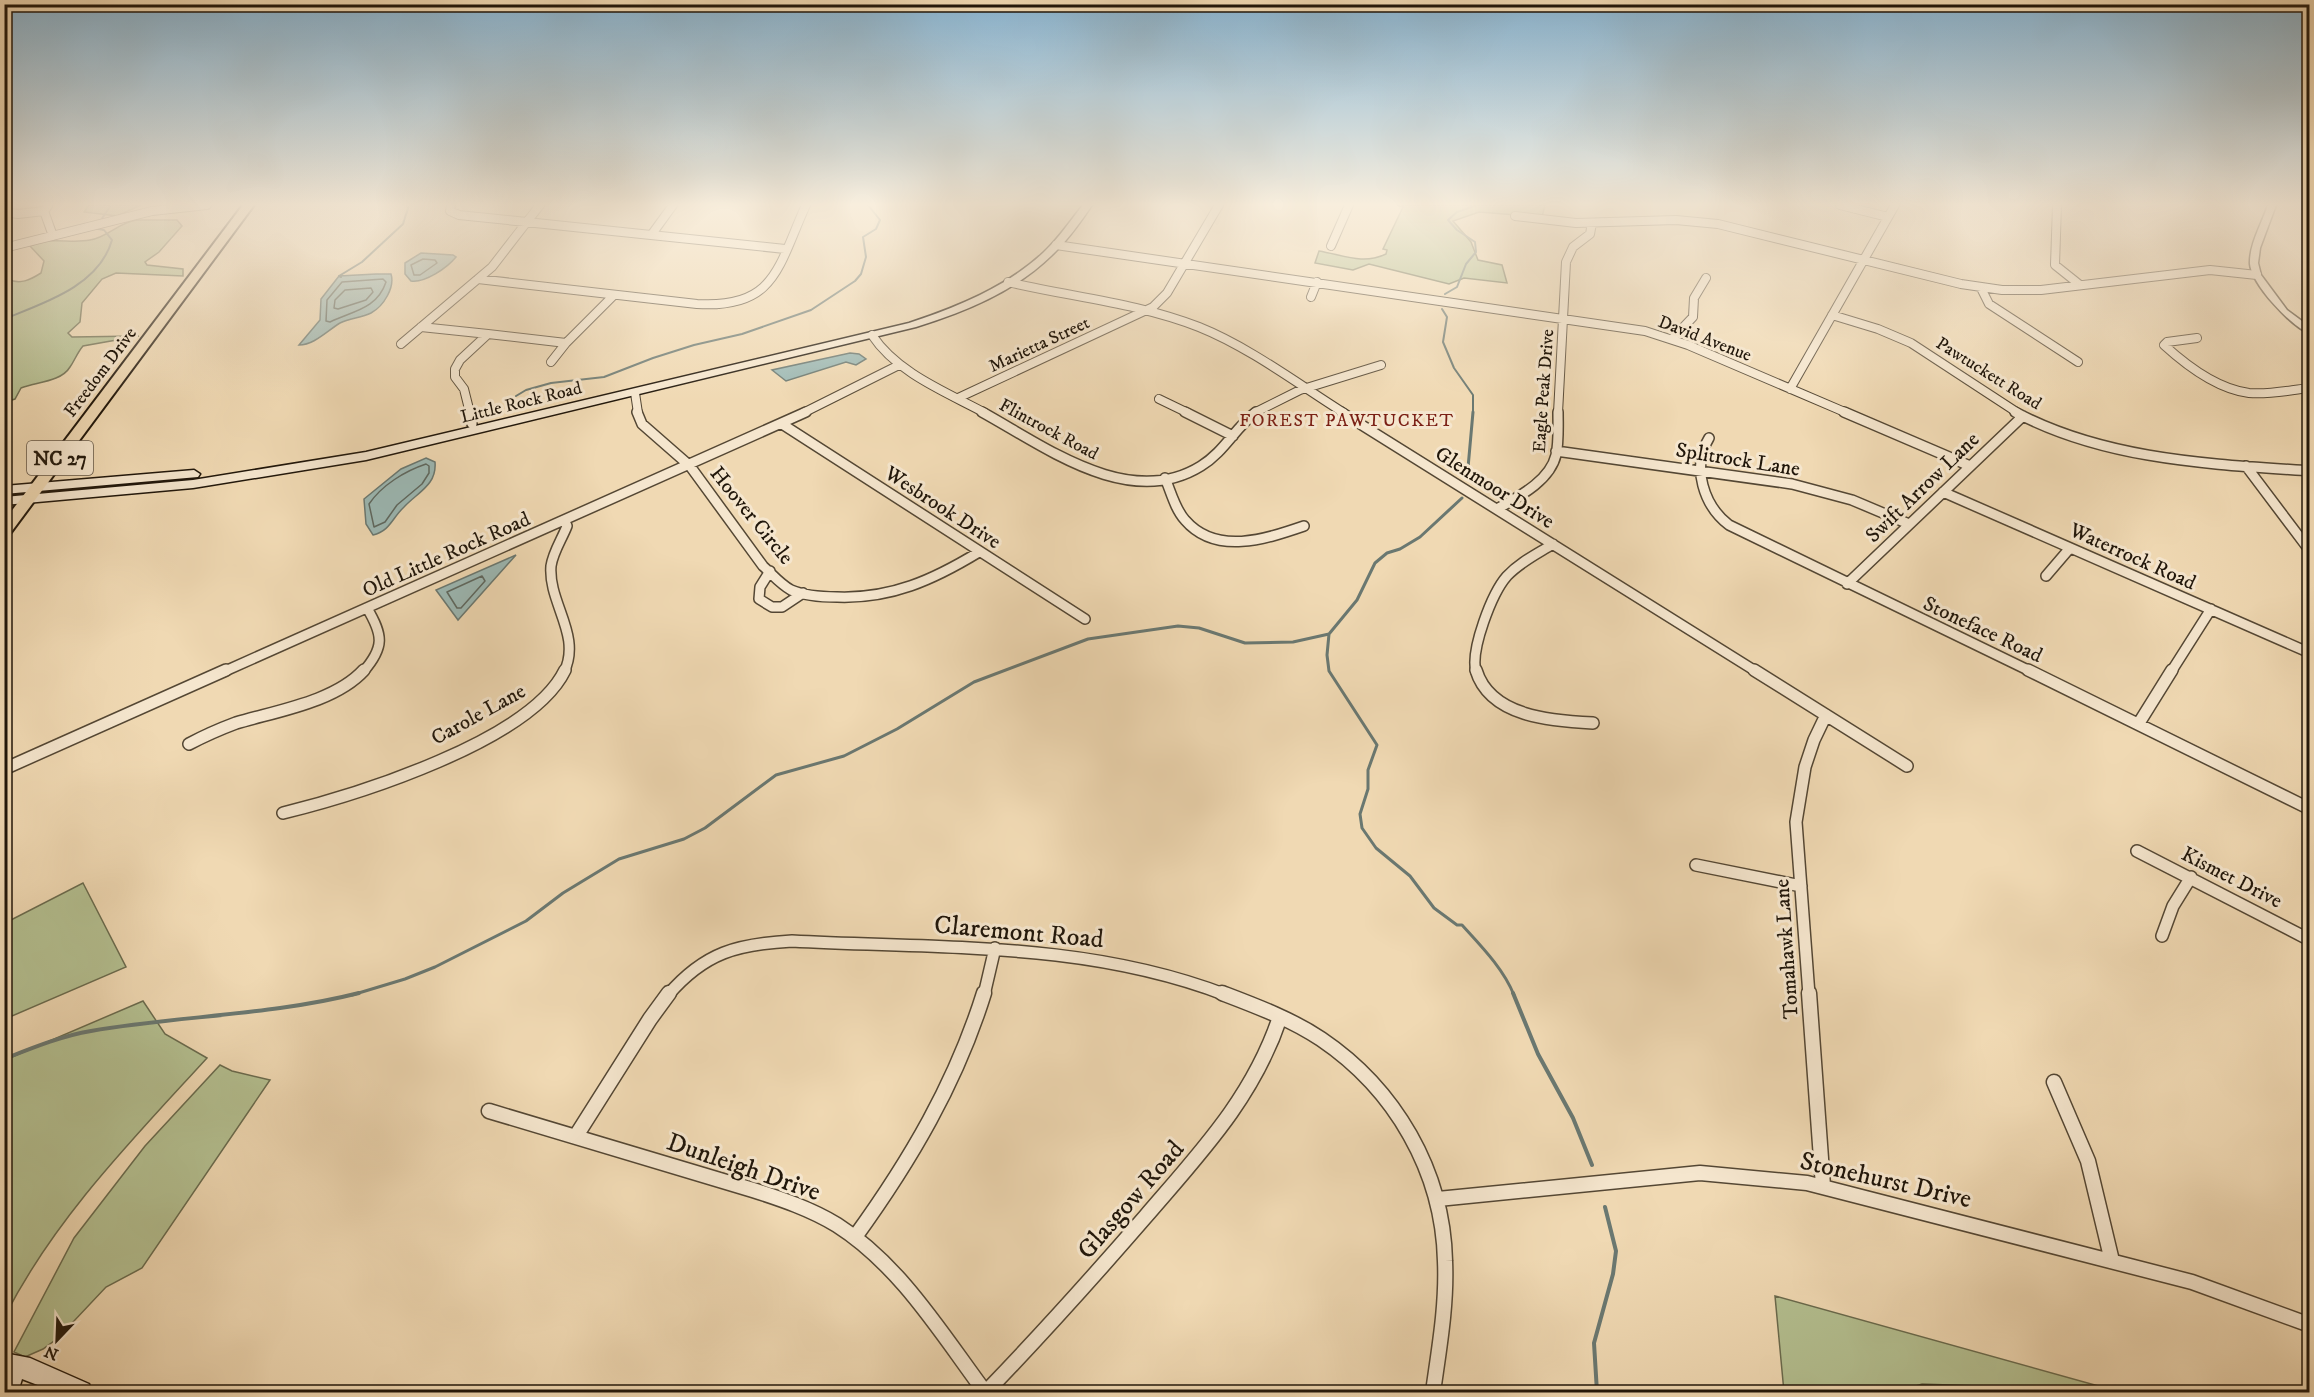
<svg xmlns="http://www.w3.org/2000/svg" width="2314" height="1397" font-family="'IM FELL DW Pica',serif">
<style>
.green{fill:#b4c091;stroke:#6a6b4e;stroke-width:1.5}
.water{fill:#9cb9b5;stroke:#6a7871;stroke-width:1.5}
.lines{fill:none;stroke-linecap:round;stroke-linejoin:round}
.shore{stroke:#5e6860;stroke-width:1.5}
.stream-far2{stroke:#6a7871;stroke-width:2}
.stream-far1{stroke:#6a7871;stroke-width:3}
.stream{stroke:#6a7871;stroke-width:4}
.minor-far3-casing{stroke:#544734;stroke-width:10}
.minor-far2-casing{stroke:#544734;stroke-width:12}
.minor-far1-casing{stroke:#544734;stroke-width:14}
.minor-casing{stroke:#544734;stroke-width:17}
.tertiary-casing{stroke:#544734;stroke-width:3}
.secondary-casing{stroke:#20160a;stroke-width:3}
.primary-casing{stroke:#20160a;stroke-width:4}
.minor-far3{stroke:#f5e6ce;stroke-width:8}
.minor-far2{stroke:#f5e6ce;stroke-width:9}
.minor-far1{stroke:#f5e6ce;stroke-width:11}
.minor{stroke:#f5e6ce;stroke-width:14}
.tertiary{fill:#f5e6ce;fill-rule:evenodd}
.secondary{fill:#f5e6ce;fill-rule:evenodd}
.primary{fill:#f0d9b3;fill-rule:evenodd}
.labels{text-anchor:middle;stroke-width:6;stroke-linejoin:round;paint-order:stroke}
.far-street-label{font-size:18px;fill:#20160a;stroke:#f5e6ce}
.far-neighbourhood-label{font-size:18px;letter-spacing:1.5px;fill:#7a1f14;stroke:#f5e6ce}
.shield{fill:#f5e6ce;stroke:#605445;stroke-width:1.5}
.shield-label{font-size:20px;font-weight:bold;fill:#20160a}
.street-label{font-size:21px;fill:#20160a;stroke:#f5e6ce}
.near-street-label{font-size:26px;fill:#20160a;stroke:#f5e6ce}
</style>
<rect width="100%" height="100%" fill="#f0d9b3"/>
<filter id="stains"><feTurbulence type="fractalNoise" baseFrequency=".00333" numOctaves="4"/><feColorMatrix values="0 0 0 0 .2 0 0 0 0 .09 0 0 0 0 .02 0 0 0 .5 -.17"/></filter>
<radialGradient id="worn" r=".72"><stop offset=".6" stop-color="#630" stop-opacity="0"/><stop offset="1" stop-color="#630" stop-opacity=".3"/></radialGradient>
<!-- green -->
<path class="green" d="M89,205H141L117,216L84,212Z
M1397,205H1545L1542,217L1479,212L1453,221L1471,242L1478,260L1502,265L1507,283L1464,278L1449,284L1369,264L1353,270L1315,263L1319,251C1343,255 1363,265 1386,254L1387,250L1383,249L1403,207Z
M137,220H177L182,226L159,252L145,262L147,265L183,269V276L116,273L102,279L82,303L80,322L68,333L72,337L139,336L83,346C77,353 75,360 70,367C61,382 36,382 21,388L15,399L5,402L4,264L9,268L5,273L8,279C20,285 30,280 41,273L44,261L30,246C51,236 69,244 90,240C108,237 119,222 137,220Z
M83,883L126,967L5,1019V923Z
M143,1001L165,1034L207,1058C133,1139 55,1218 5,1316V1060Z
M220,1065L232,1071L270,1080L142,1268L106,1287L58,1338L43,1349L25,1357L14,1352L74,1238L145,1146Z
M1775,1296L2120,1392H2026L2007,1387L1922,1384L1897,1392H1784Z"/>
<!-- water -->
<path class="water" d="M421,253L453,255L456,257C447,268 425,283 411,281L405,274V263Z
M376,274H391C395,287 384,306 371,313C361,318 350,318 340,323C327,331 314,345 299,345L320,320L321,299L339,276Z
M850,353L859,354L866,359L856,365L846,362L786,381L772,370Z
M426,458L435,462C437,485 418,492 404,507C392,518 390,531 373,535L366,524L364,499L401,469Z
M516,555L458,620L436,590Z"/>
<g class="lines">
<!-- shore -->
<path class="shore" d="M423,259L435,260L437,263L420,275H414L411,265Z
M383,279L386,282C377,309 353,311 330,322L326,321L327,300L342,282Z
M371,288L373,292L366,300L338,309L334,308L335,300L345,290Z
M426,464L429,466V473L422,484L397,505L385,522L374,527L369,504C382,485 405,471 426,464Z
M482,576L485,581L461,608H457L447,592Z"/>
<!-- stream-far2 -->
<path class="stream-far2" d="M101,220L111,205
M341,277L339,276L362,262L403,224L409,205
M1445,294L1457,287L1466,264L1476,252L1475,242L1457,230L1448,220L1457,212L1477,205
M1442,309L1447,317L1443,342L1454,368L1473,395V413
M4,319C44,303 99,286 112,240L104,230L93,228
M516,396L526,390L551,383L604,377L653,358L694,345L742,334L811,310L855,281L861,274L866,257L863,237L876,229L880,220L868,205"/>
<!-- stream-far1 -->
<path class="stream-far1" d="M1467,479L1473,412
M1329,634L1327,655L1329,671L1377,745L1368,770V789L1360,814L1362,828L1376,848L1410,876L1434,908L1457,925H1462C1481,946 1503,968 1514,995
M352,995L405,979L435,967L526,921L563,893L619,859L684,839L705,828L776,775L844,756L897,729L974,682L1088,639L1178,626L1199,628L1245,643L1293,642L1329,634L1357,600L1375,563L1387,553L1400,549L1420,537L1462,498"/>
<!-- stream -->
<path class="stream" d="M1513,993L1538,1054L1573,1118L1592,1165
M4,1059C32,1048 61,1036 91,1031C178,1016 273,1015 359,993
M1597,1392L1594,1343L1613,1274L1616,1251L1605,1207"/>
<!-- minor-far3 casing -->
<g class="minor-far3-casing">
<path id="minor-far3" d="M451,205L450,211L459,215L785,249
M1840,205L1888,217
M2057,205L2055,265L2080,285
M48,206L44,211L53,236
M4,212L18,214L44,211
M1515,216L1576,223L1676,220L1718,224L1961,284L2002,290H2041L2210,270L2257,275
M652,234L673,205
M1056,245L1645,331L1688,345L1847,413
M1331,246L1349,205
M4,248L152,211L207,205
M478,279L697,304C776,309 778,266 806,205
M1008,282C1071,297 1138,303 1199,327C1249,347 1298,384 1344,413
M1981,288L1989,304L2078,362
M1311,297L1317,282
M1832,315L1878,329L1911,343L2018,413
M421,327L488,334L460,360L455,369V377L464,389L470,413
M488,334L566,343L614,295
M872,335C897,373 946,392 985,413
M2197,338L2167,342L2164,345C2187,366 2217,389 2249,393C2269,395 2290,390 2310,388
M1672,339L1693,317L1694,298L1706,278
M401,344L492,267L540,205
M551,362L566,343
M1790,389L1895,205
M635,393L638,413
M958,398L1153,307L1167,293L1219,205
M1159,399L1188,413
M803,413L899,365
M1254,413L1300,390L1381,365
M1558,413L1566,262L1573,247L1590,234L1592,223"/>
</g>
<!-- minor-far2 casing -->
<g class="minor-far2-casing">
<path id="minor-far2" d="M469,412L472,424
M637,412L642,424L690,466L763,566C772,574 780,584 791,590C805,596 822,597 837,597C891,599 933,580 979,552
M982,412C1044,446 1129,511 1201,466C1224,452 1235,428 1256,412
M1185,412L1233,436
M1341,412L1757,672
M1844,412L1970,466
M2015,412C2105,460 2210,464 2310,471
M782,424L1085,619
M1709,438C1691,467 1704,506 1729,525L2032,672
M1556,451L1792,484L1852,500L1909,524
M2246,466L2310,551
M1165,478C1171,492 1175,509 1185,520C1216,556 1266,539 1304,526
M1943,492L2310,653
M1497,509C1518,497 1550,481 1556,455C1559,442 1558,425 1558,412
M770,571L760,587L759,599L772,607H782L803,593
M2046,576L2070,548
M1847,584L2023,416
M223,672L806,412
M363,672C385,647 383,635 367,608
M564,672C582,635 548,603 551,566C553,552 562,539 567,526L565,521
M1476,672C1470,650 1492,593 1507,576C1520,562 1537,554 1553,544
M2171,672L2211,609"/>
</g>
<!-- minor-far1 casing -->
<g class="minor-far1-casing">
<path id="minor-far1" d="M1476,670C1490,717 1552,721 1593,723
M1754,670L1907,766
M2028,670L2310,809
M2139,723L2172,670
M189,744C204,736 220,729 236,723C276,711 335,702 364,670
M4,769L226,670
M283,813C356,795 531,741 565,670
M2137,851L2310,940
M1696,865L1801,886
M2162,936L2173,906L2191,877
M668,995C705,952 738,944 792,941C939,949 1086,941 1226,995
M984,995L995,948
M1809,995L1796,822L1805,767L1814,740L1826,715"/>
</g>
<!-- minor casing -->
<g class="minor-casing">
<path id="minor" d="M1222,993C1256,1006 1291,1019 1321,1039C1395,1089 1443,1171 1445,1261C1447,1305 1439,1349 1433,1392
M1809,993L1823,1186
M2054,1082L2088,1161L2112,1261
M489,1111L753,1190C781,1199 811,1209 837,1225C900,1265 941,1333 985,1392
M576,1136L650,1019L669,993
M1438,1199L1700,1173L1807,1183L2192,1282L2310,1325
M855,1237C910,1161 956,1083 984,993
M986,1392C1041,1335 1094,1276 1146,1216C1200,1153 1253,1098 1280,1017"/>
</g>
<!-- tertiary casing -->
<g class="tertiary-casing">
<path id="tertiary" d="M2268,205H2276L2260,248L2258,263L2261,275L2287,310L2310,327V334C2291,326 2252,285 2250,264C2249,245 2262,223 2268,205Z"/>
</g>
<!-- secondary casing -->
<g class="secondary-casing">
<path id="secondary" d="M1083,205H1092C1080,223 1067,241 1051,256C1014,292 964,312 916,327L366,460L193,488L4,505V497L193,480L366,452L909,323C957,307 1007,287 1044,252C1059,238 1070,221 1083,205Z
M194,470L200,474L198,477L4,494V486Z
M4,1353L30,1358L89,1384L92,1392H56L22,1379L18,1392H4Z"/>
</g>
<!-- primary casing -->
<g class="primary-casing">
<path id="primary" d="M243,205H254L9,535L4,536V521Z"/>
</g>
<!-- minor-far3 -->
<use href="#minor-far3" class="minor-far3"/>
<!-- minor-far2 -->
<use href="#minor-far2" class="minor-far2"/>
<!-- minor-far1 -->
<use href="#minor-far1" class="minor-far1"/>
<!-- minor -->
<use href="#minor" class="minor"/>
<!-- tertiary -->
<use href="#tertiary" class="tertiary"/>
<!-- secondary -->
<use href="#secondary" class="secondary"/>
<!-- primary -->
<use href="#primary" class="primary"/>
</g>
<!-- sky -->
<linearGradient id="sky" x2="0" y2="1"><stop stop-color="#89b6d4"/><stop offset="0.51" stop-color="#f8eedd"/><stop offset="1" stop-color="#f8eedd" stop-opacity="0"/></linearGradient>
<rect width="2314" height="401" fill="url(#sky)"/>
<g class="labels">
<!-- far-street labels -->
<g class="far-street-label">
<text transform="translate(1705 338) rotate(21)" y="6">David Avenue</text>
<text transform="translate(1039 344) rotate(-25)" y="6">Marietta Street</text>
<text transform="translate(100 372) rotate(-53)" y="6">Freedom Drive</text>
<text transform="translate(1989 373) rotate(32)" y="6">Pawtuckett Road</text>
<text transform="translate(1543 391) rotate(-86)" y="6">Eagle Peak Drive</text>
<text transform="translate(521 402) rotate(-14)" y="6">Little Rock Road</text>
<text transform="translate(1049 429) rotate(28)" y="6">Flintrock Road</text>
</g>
<!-- far-neighbourhood labels -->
<g class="far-neighbourhood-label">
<text x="1347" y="426">FOREST PAWTUCKET</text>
</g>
<!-- shield labels -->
<rect class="shield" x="27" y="441" width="66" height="34" rx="4.5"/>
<g class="shield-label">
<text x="60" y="465">NC 27</text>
</g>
<!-- street labels -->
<g class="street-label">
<text transform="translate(1738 459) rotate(9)" y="7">Splitrock Lane</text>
<text transform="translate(1495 487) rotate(32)" y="7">Glenmoor Drive</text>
<text transform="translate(1922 487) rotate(-44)" y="7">Swift Arrow Lane</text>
<text transform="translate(943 507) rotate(33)" y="7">Wesbrook Drive</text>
<text transform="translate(752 515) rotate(51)" y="7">Hoover Circle</text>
<text transform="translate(446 554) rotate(-24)" y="7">Old Little Rock Road</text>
<text transform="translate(2133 556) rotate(24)" y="7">Waterrock Road</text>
<text transform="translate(1983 629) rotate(25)" y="7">Stoneface Road</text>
<text transform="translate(478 714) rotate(-29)" y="7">Carole Lane</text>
<text transform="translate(2232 877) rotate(27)" y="7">Kismet Drive</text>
<text transform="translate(1786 949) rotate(-94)" y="7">Tomahawk Lane</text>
</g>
<!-- near-street labels -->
<g class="near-street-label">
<text transform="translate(1019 931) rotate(5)" y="9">Claremont Road</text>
<text transform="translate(744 1166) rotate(19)" y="9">Dunleigh Drive</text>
<text transform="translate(1886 1179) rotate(13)" y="9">Stonehurst Drive</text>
<text transform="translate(1130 1199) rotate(-49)" y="9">Glasgow Road</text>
</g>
</g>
<!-- margin -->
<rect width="2314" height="1397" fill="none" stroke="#f0d9b3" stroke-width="24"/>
<rect x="6" y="6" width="2302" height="1385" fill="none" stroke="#20160a" stroke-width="3"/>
<rect x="12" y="12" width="2290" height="1373" fill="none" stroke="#20160a" stroke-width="1.5"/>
<!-- north arrow -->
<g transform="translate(57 1340) rotate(203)" stroke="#f5e6ce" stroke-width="4.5" paint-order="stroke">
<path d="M0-4.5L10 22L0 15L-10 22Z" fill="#20160a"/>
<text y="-9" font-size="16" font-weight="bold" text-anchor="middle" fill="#20160a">N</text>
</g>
<rect width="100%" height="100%" filter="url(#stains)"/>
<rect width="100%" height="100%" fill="url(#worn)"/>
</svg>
